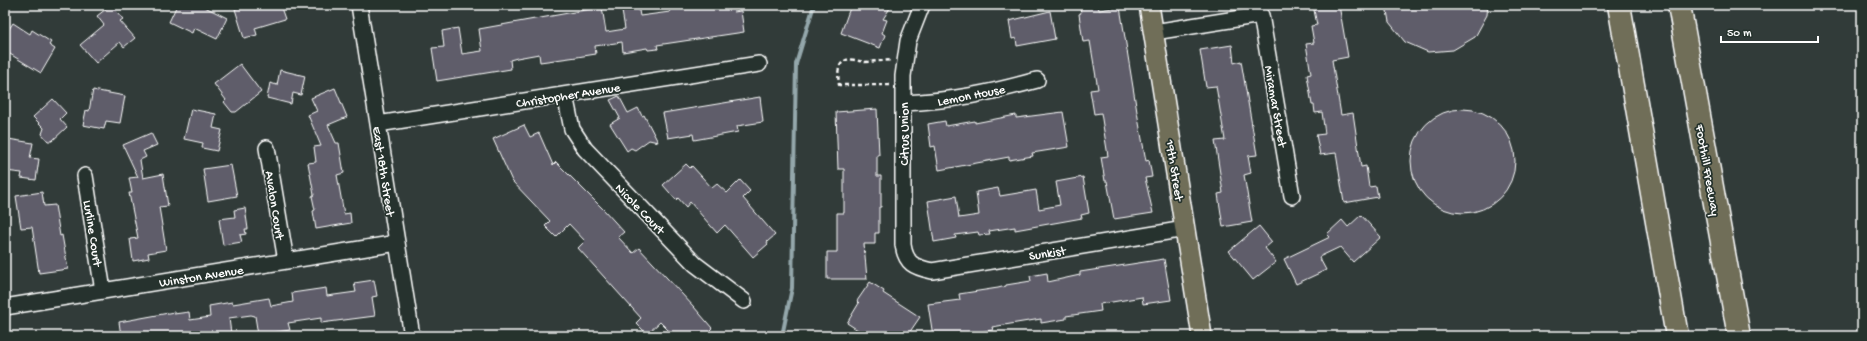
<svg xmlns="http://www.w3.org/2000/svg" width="1867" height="341" font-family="'Gochi Hand',sans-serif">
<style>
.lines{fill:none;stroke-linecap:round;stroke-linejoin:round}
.stream{stroke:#94a7ab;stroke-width:4}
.building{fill:#5e5d6a;stroke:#fff}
.minor-casing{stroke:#fff;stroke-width:18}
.major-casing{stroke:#fff;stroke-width:22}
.highway-casing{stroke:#fff;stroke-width:25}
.path{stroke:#fff;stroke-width:2.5;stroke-dasharray:4 3;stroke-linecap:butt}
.minor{stroke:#26332d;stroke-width:15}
.major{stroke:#706e59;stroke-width:19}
.highway{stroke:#706e59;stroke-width:22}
.labels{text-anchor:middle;stroke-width:3.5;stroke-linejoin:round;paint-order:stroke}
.street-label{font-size:13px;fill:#fff;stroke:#26332d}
</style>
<rect width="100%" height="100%" fill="#313b39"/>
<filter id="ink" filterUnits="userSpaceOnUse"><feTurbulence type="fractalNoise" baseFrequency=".025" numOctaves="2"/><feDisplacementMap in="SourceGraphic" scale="8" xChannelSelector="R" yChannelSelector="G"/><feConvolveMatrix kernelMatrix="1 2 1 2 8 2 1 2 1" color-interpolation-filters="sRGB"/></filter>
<g filter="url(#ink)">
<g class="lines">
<!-- stream -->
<path class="stream" d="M782,336L792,288L796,64L814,5"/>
</g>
<!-- building -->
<path class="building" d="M111,5L123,19L120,21L135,38L124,47L120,42L96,63L80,45L104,25L97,16Z
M177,5H201L227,18L217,39L194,28L192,33L169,22Z
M257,5H280L285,19L255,28L257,35L244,38L235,9L246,6L247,8Z
M621,5H638L640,16L670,12L669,5H684V7L700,5H733L734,12L741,11L744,32L657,45L658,49L648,50L647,48L623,52L622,42L595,46L596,54L577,57L540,62L539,54L517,58L510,60L511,69L437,81L432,48L444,47L442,31L458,28L462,54L482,51L479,29L602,7L606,32L625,29Z
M851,5H892L883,19L887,20L882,33L885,35L880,48L841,33Z
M1079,5H1098L1099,10L1120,7L1137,112L1146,161L1149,160L1152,177L1145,178L1153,213L1114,219L1107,181H1105L1101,157L1108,156L1101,113L1094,114L1090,90L1098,89L1090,41L1083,42L1079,14L1081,13Z
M1313,5H1339L1348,57L1332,60L1341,115L1353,113L1361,167L1366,166L1369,187L1376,186L1378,197L1344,203L1336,153L1320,155L1316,135L1325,134L1322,112L1315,113L1314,105H1312L1307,75L1311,74L1306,44L1314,43L1311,26L1317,25Z
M1386,5H1488L1487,15L1475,37L1453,50L1428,52L1405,42L1389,22Z
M1050,11L1055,39L1017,46L1016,38L1012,39L1009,21Z
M13,23L30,34L32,30L51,42L49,45L55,49L41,73L5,51V35Z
M1232,45L1234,63L1241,61L1257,155L1248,156L1251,173L1244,175L1252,222L1223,227L1218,194L1223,193L1215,141L1225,140L1216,86L1206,87L1200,50Z
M240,64L261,92L236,112H232L224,102L226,100L214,84Z
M280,70L305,76L301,95L293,93L291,104L267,98L270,83L277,85Z
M335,88L347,117L328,125L336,143H339L344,173L337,175L344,214L350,213L351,223L316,229L313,211L315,210L312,196L314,195L308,163L316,162L314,147L321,146L308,115L317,111L311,98Z
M93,90L125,96L120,123L106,121L104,129L83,125L86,110L89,111Z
M619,96L628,113L638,108L642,116L644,115L658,142L649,140L635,150L631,148L627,151L610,124L620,118L610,100Z
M760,97L763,122L737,126L738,132L694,140L693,134L668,138L663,113Z
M53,99L66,113L60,119L67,127L52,141H48L42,134L44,128L33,117Z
M191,109L216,114L213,128L222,130L217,151L202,148L203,143L184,139Z
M877,109L879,155H877V176H881V207H879V233H875V244H864L867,279H827V252H837V213H844V169H838L836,112Z
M1411 161a52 52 0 1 1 104 0a52 52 0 1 1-104 0Z
M1063,112L1069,147L1032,153L1033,156L1009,160V157L939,170L935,146L931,147L928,124L945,121L946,126L975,121V123L1016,115V118Z
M524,125L530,137L539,133L553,165L556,162L604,210L624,232L618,237L633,253L639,248L694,307L712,328L710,330L715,336H674L660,322L647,334L636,323L641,318L578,248L585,241L569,224L556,237L545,226L550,221L512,181L493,139Z
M151,133L157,145L143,151L146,157L140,160L143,178L163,174L168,206L159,207L166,250L148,253L149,258L133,261L130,239L138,238L129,193H132L129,178L138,177L123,145Z
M8,139L33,143L30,158L39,159L36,180L21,178L22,173L5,171Z
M686,164L690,168L692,166L712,188L717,184L727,193L740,180L750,191L743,198L775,235L767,242L768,244L753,257L725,225L717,233L690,202L686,207L678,198L676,200L663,185Z
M231,165L237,196L208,201L203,169Z
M1083,177L1089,213L1081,215L1082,218L1015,230V227L989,231L990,234L979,235L978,232L955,235L956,238L934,242L928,201L956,196L959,218L979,215L976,192L998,188L1000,196L1036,190L1039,209L1060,205L1056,182Z
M42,192L44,206L55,205L60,236L62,235L68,269L39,273L32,227L21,228L16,196Z
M245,208L248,229H245L246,234L240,235L242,242L223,245L219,219L235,217L234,210Z
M1361,215L1381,237L1353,262L1340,247L1319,257L1326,270L1296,284L1284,259L1330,237L1327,234L1342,220L1348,227Z
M1259,226L1272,242L1265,248L1276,262L1253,280L1229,251Z
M1164,259L1171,300L1143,304L1142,297L1100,304L1101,311L1066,316V319L1041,323V319L992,327L993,330L965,334L933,336L928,304L960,300L959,294L998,288L1006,286V285L1031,281L1030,276L1047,273L1048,282L1080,275V272Z
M374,280L377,296L372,297L375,316L321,323V318L288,323L290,330L258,335L255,316L251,315L229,318L231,334L216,336H121L119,322L174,312V314L189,312L190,320L210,317L209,306L232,302L233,304L269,298L271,306L293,302L292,293L326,288L327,296L356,292L354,283Z
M870,282L884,291L883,293L920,317L907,336H867L847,323L859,303L857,301Z"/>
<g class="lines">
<!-- minor casing -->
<g class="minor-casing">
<path id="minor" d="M359,5L412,336
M922,5L908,41L903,76V245C906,264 914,267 932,271L1185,229
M1154,32L1261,15L1292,196
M565,95L572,129L585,149L695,264L744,301
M903,103C952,101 990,93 1037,80
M378,124L759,64
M267,148L286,261
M85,176L103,291
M5,307L397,243"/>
</g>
<!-- major casing -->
<g class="major-casing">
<path id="major" d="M1149,5L1202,336"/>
</g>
<!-- highway casing -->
<g class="highway-casing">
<path id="highway" d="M1619,5L1677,336
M1679,5L1739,336"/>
</g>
<!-- path -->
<path class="path" d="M890,85H839C838,74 836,63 849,59L865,62L892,60"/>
<!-- minor -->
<use href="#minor" class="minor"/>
<!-- major -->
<use href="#major" class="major"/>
<!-- highway -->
<use href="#highway" class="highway"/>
</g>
</g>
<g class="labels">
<!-- street labels -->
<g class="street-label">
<text transform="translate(568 94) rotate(-9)" y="5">Christopher Avenue</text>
<text transform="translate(971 94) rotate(-11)" y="5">Lemon House</text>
<text transform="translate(1277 106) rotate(80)" y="5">Miramar Street</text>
<text transform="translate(903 134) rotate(-90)" y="5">Citrus Union</text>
<text transform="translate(1176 170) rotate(81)" y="5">19th Street</text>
<text transform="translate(1709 170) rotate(80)" y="5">Foothill Freeway</text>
<text transform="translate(385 171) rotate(81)" y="5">East 18th Street</text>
<text transform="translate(276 205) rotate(81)" y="5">Avalon Court</text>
<text transform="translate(641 208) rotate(46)" y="5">Nicole Court</text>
<text transform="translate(94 233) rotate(81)" y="5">Lurline Court</text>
<text transform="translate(1047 252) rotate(-9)" y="5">Sunkist</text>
<text transform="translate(201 275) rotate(-9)" y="5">Winston Avenue</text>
</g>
</g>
<!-- margin -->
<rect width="1867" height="341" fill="none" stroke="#26332d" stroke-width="20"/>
<rect x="10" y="10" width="1847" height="321" fill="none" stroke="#fff" stroke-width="1.5" filter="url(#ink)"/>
<!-- scale -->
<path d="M1721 36v6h97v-6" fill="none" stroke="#ffffff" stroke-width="2"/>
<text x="1727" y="36" font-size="12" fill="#ffffff" stroke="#26332d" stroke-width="3" paint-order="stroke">50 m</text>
</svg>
